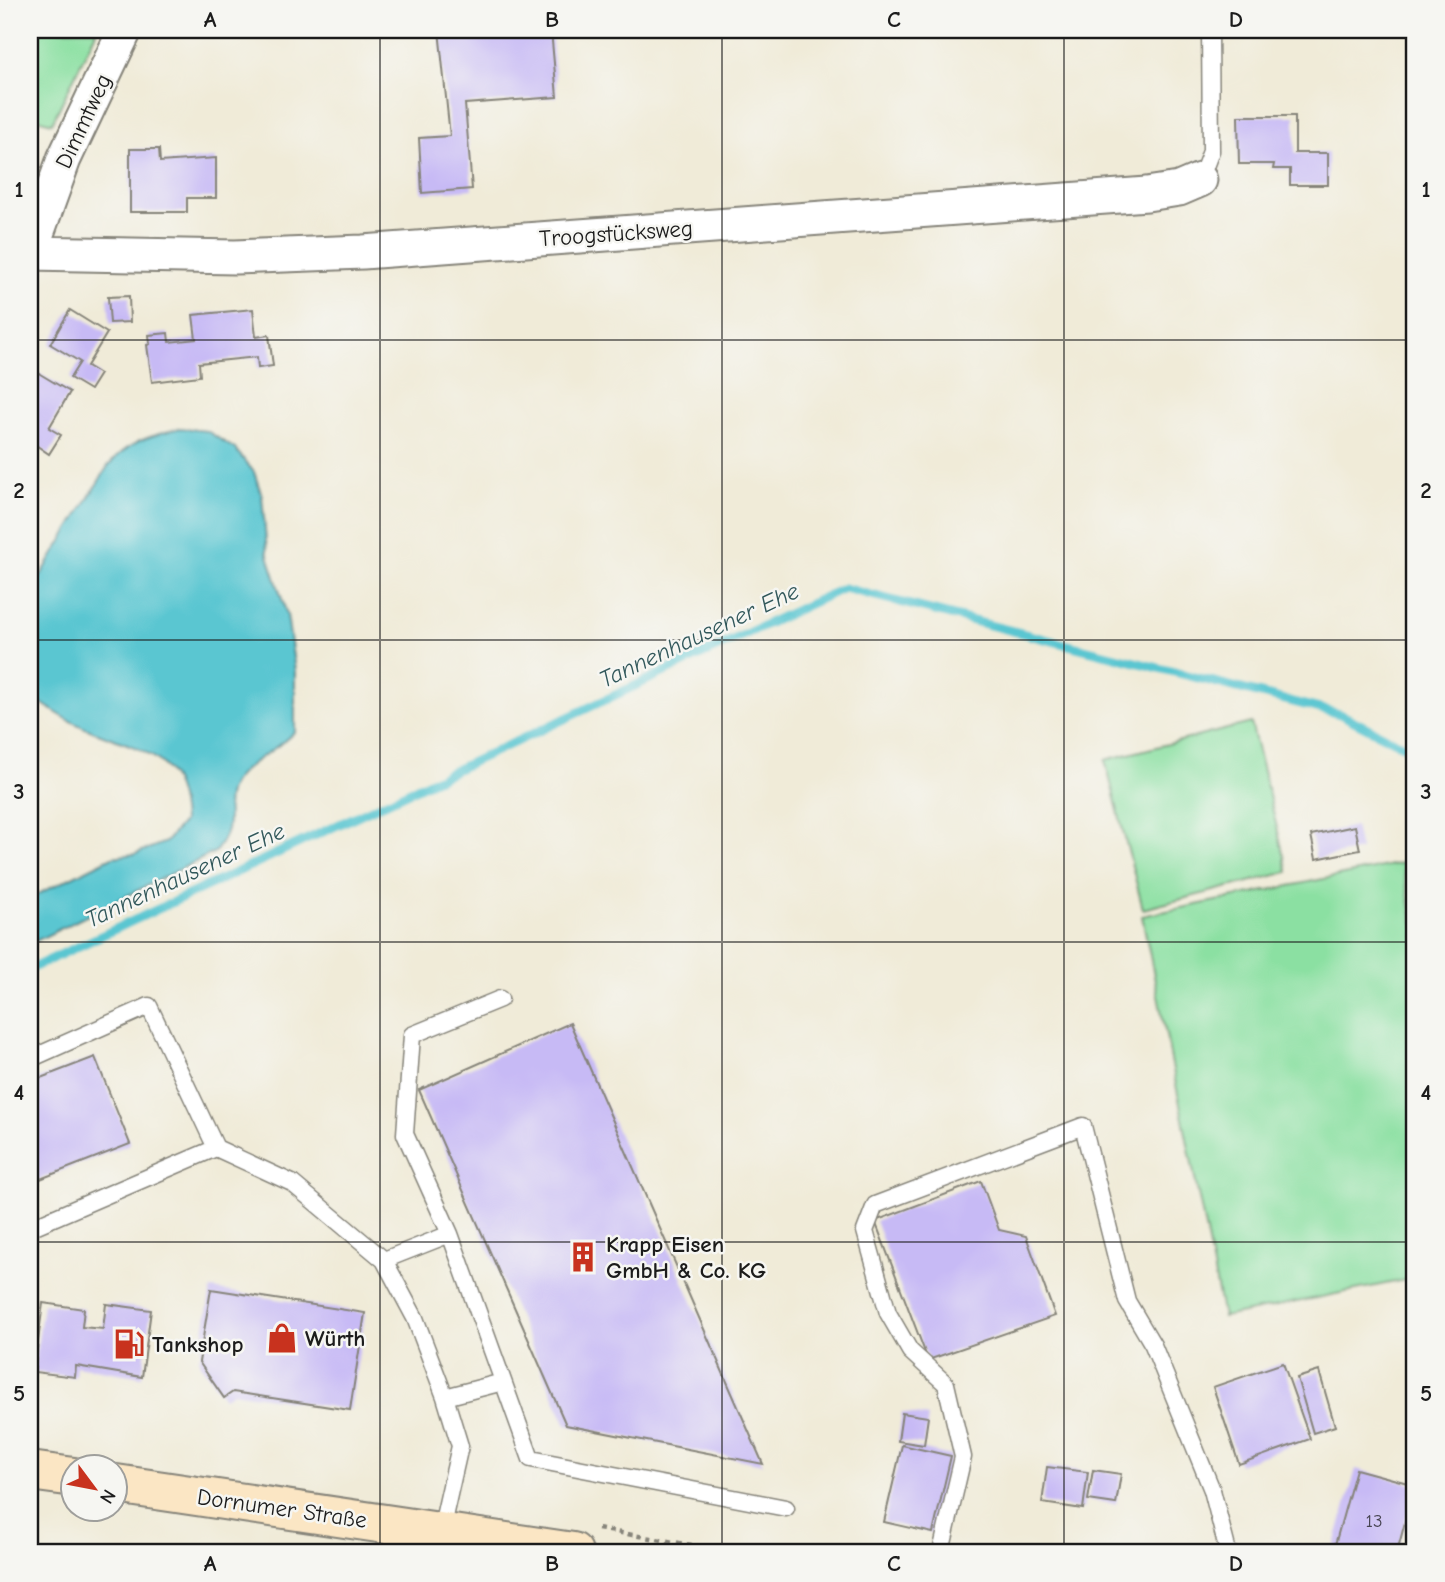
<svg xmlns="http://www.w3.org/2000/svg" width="1445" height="1582" font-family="'Comic Neue',sans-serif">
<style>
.green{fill:#8be0a2;stroke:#547e5f;stroke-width:2}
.water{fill:#5ac6d1;stroke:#3b7176;stroke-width:2}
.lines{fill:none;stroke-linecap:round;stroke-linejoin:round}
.stream{stroke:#5ac6d1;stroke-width:9}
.building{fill:#c7baf5}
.lane-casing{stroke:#86847a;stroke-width:19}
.street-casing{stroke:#86847a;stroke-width:37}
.secondary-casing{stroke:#86847a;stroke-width:42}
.path{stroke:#86847a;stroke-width:4.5;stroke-dasharray:5 5;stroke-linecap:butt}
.lane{stroke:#fff;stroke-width:16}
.street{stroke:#fff;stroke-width:33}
.secondary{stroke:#fbe6c4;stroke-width:38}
.grid{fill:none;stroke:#1c1c1c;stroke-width:2;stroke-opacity:0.55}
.labels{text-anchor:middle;stroke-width:5;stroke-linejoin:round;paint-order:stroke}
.number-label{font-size:19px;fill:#474452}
.street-label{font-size:23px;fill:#1c1c1c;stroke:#f6f6f2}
.poi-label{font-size:23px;font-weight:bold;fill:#1c1c1c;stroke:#f6f6f2;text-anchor:start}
.water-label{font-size:24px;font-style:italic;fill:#32585b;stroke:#f6f6f2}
.neatline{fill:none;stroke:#1c1c1c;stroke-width:2.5}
.grid-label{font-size:23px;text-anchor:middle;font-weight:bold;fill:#1c1c1c}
</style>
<rect width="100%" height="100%" fill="#f6f6f2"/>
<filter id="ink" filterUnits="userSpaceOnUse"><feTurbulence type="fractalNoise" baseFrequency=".0143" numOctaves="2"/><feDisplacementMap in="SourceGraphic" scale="14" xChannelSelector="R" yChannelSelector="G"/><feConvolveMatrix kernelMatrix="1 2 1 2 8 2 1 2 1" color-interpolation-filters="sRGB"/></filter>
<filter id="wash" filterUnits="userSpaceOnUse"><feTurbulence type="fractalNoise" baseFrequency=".00686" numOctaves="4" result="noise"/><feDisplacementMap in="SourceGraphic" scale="28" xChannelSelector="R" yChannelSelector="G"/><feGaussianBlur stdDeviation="1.57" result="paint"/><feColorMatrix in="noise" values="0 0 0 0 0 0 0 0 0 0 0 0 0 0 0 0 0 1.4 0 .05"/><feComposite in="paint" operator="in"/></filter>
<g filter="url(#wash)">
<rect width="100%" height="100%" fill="#f0ebd8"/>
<!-- green -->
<path class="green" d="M30,30H97L52,123L30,117Z
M1251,723L1288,872L1143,909L1105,760Z
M1402,863L1415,930V1278L1223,1317L1142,916Z"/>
<!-- water -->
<path class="water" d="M180,428L207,431L235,449L254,472L262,496L267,552L287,615L295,671V731C276,752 246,761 232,785C219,809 240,820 215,852L30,944V898L112,857L135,854L166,842L183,822C180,754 145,752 90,730C69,722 48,708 30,695V593L108,466C131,440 147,437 180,428Z"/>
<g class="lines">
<!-- stream -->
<path class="stream" d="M30,969L844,588L1340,714L1415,752"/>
</g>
<g id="blocks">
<!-- building -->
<path class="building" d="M439,30H551L557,97L465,104L472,189L422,193L419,138L450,136Z
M1238,116H1295V153H1328V185H1290V169H1273L1274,164H1239Z
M130,149H159L160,162L216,158V198H187V212H130Z
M129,296L130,322L110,323L108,297Z
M253,309L256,337L269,335L273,366L258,368L257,357L199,363L200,376L152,382L147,345L150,344L149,335L168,333L169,342L196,339L193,315Z
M70,310L107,333L87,366L100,374L90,390L70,378L80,362L50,344Z
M30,368L70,392L49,428L61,435L49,454L30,441Z
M1355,826L1360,850L1316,859L1311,835Z
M570,1023L763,1464L566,1425L419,1090Z
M95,1057L130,1144L30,1183V1082Z
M981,1181L999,1230L1026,1236L1055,1316L928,1360L875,1221Z
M211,1289L365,1313L350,1410L233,1392L224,1398L199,1362Z
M43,1303L84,1309L82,1327L103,1329L106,1304L151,1310L142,1377L76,1366L75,1377L34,1372Z
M1283,1363L1310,1439L1239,1464L1213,1387Z
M1319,1371L1335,1426L1313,1433L1297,1378Z
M902,1413L928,1417L924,1445L898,1441Z
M902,1445L951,1456L933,1533L884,1522Z
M1047,1467L1088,1472L1083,1509L1042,1503Z
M1356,1469L1415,1485L1397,1552H1333Z
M1093,1470L1121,1474L1116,1504L1088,1500Z"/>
</g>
</g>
<g filter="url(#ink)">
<use href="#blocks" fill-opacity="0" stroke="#86847a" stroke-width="2"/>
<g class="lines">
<!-- lane casing -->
<g class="lane-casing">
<path id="lane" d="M1200,180L1211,151L1210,30
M30,1059L149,1006L216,1148
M30,1228L216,1148L292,1183L384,1260L415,1318L445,1397L460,1446L441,1530
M450,1234L531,1459L786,1508
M384,1260L450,1234L405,1134L412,1035L500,999
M445,1397L503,1382
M941,1552L963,1457L946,1384L910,1351L888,1313L865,1231L875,1205L1083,1126L1127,1301L1153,1345L1212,1490L1228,1552"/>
</g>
<!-- street casing -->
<g class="street-casing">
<path id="street" d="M30,253L235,257L363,252L1147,194L1179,189L1200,180
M30,253L64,159L125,30"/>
</g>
<!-- secondary casing -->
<g class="secondary-casing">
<path id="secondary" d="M30,1471L74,1477
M116,1484L573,1552"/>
</g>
<!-- path -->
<path class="path" d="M598,1529L732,1552"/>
<!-- lane -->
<use href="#lane" class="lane"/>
<!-- street -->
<use href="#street" class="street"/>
<!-- secondary -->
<use href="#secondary" class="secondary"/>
</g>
</g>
<!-- grid -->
<path class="grid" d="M380,30V1552M722,30V1552M1064,30V1552M30,340H1415M30,640H1415M30,942H1415M30,1242H1415"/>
<!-- icons -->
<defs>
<g id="building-bare" transform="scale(2.415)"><path d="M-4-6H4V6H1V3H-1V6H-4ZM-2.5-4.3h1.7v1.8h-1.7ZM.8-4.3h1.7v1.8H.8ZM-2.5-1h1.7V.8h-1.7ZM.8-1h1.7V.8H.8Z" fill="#c8321e" stroke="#f6f6f2" stroke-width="2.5" paint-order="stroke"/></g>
<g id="shop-bare" transform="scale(2.415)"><path d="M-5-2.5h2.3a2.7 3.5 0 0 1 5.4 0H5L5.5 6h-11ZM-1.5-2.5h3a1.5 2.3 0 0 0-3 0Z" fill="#c8321e" stroke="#f6f6f2" stroke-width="2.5" paint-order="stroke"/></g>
<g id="fuel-bare" transform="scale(2.415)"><path d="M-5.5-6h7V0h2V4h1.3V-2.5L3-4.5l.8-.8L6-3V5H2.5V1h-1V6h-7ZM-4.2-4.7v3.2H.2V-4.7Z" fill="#c8321e" stroke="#f6f6f2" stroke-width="2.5" paint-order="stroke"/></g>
</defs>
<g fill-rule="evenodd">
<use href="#building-bare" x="583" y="1257"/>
<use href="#shop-bare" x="282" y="1338"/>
<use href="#fuel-bare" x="129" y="1344"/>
</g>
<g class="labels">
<!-- number labels -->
<g class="number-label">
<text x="1374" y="1527">13</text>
</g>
<!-- street labels -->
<g class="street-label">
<text transform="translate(83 121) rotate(-65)" y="8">Dimmtweg</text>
<text transform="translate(616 233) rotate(-4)" y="8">Troogstücksweg</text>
<text transform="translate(282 1508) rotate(8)" y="8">Dornumer Straße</text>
</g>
<!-- poi labels -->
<g class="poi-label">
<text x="606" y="1252">Krapp Eisen<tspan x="606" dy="26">GmbH &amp; Co. KG</tspan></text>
<text x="305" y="1346">Würth</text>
<text x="152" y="1352">Tankshop</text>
</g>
<!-- water labels -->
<g class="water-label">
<text transform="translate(699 635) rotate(-25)" y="8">Tannenhausener Ehe</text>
<text transform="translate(185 875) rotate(-25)" y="8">Tannenhausener Ehe</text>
</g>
</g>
<!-- margin -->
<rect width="1445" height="1582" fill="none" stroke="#f6f6f2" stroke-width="77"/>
<!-- north arrow -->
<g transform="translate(94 1488) rotate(122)"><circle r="33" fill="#f6f6f2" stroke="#9f9f9c" stroke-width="2"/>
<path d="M0-5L12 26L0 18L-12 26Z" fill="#c8321e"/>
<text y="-10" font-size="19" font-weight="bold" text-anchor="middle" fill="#1c1c1c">N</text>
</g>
<rect x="38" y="38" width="1368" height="1506" class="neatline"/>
<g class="grid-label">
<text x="210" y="27">A</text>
<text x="552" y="27">B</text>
<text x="894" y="27">C</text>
<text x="1236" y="27">D</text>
<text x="19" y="197">1</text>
<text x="1426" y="197">1</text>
<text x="19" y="498">2</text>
<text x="1426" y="498">2</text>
<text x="19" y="799">3</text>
<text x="1426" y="799">3</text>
<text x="19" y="1100">4</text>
<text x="1426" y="1100">4</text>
<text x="19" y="1401">5</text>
<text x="1426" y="1401">5</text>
<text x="210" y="1571">A</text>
<text x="552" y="1571">B</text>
<text x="894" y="1571">C</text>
<text x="1236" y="1571">D</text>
</g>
</svg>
